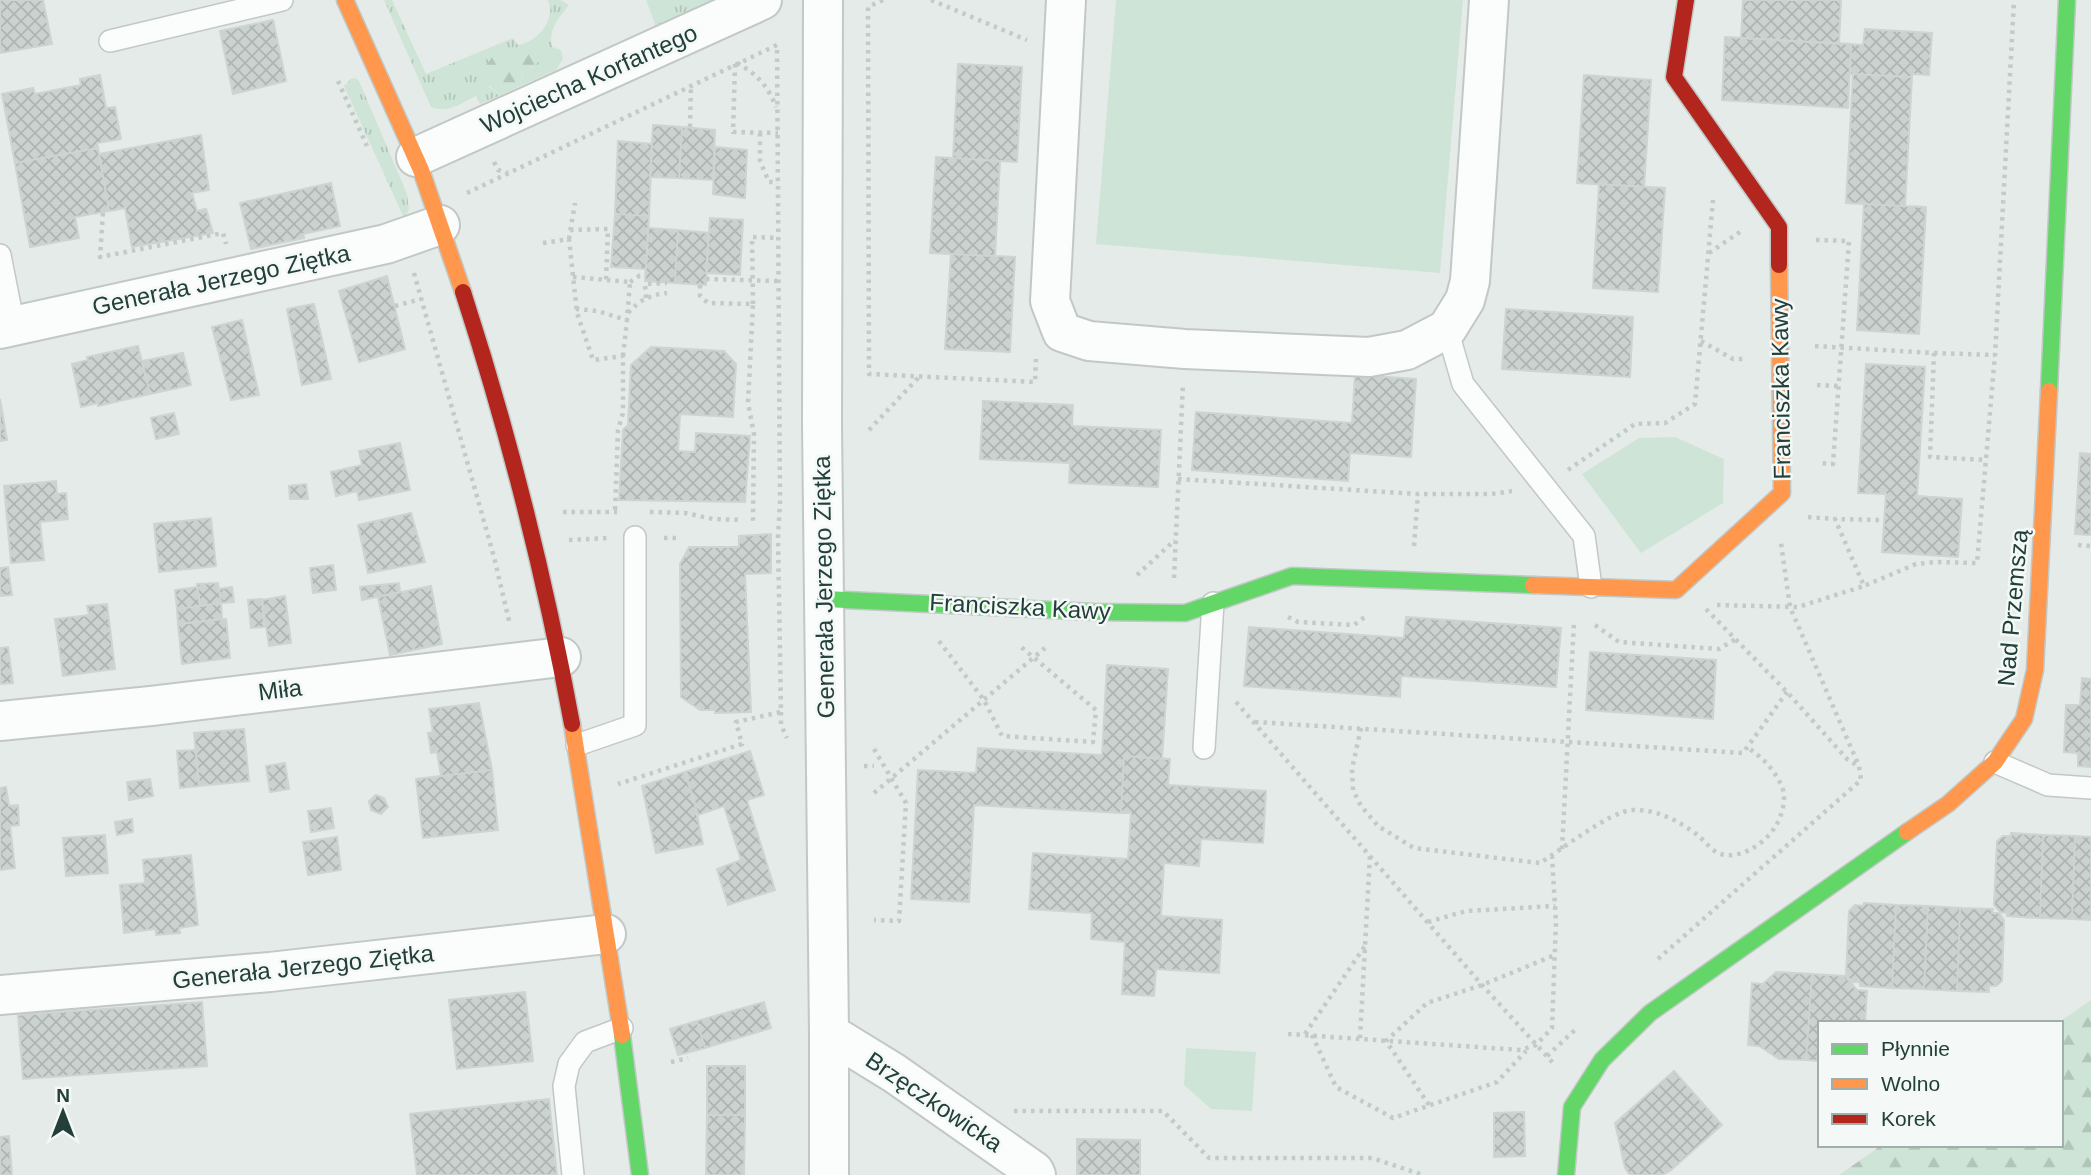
<svg xmlns="http://www.w3.org/2000/svg" width="2091" height="1175" font-family="Helvetica,sans-serif">
<style>
.grass{fill:url(#grass-tufts)}
.forest{fill:url(#forest-firs)}
.park{fill:#cee4d6}
.building{fill:url(#building-cross-hatch);stroke:#ced4d1;stroke-width:2}
.lines{fill:none;stroke-linecap:round;stroke-linejoin:round}
.lane-casing{stroke:#c2c8c5;stroke-width:24}
.street-casing{stroke:#c2c8c5;stroke-width:42}
.fast-casing{stroke:#c1c8c6;stroke-width:19}
.slow-casing{stroke:#c1c8c6;stroke-width:19}
.jam-casing{stroke:#c1c8c6;stroke-width:19}
.path{stroke:#c1cbc8;stroke-width:4.5;stroke-dasharray:3.5 5;stroke-linecap:butt}
.lane{stroke:#fbfcfc;stroke-width:21}
.street{stroke:#fbfcfc;stroke-width:38}
.fast{stroke:#63d668;stroke-width:16}
.slow{stroke:#ff974d;stroke-width:16}
.jam{stroke:#b3261e;stroke-width:16}
.labels{text-anchor:middle;stroke-width:5;stroke-linejoin:round;paint-order:stroke}
.street-label{font-size:24px;fill:#223f39;stroke:#f4f9f7}
</style>
<defs>
<pattern id="grass-tufts" width="24" height="20" patternUnits="userSpaceOnUse" patternTransform="scale(1.75)"><rect width="24" height="20" fill="#cee4d6"/><path d="M3 7l-1-3M5 7V3M7 7l1-3M15 17l-1-3M17 17v-4M19 17l1-3" fill="none" stroke="#b1c5b8"/></pattern>
<pattern id="forest-firs" width="22" height="20" patternUnits="userSpaceOnUse" patternTransform="scale(1.75)"><rect width="22" height="20" fill="#cee4d6"/><path d="M5 1l3.5 6h-7zM16 11l3.5 6h-7z" fill="#b1c5b8"/></pattern>
<pattern id="building-cross-hatch" width="8" height="8" patternUnits="userSpaceOnUse" patternTransform="scale(1.75)"><rect width="8" height="8" fill="#ccd2d0"/><path d="M0 0l8 8M0 8l8-8" fill="none" stroke="#afb5b3"/></pattern>
</defs>
<rect width="100%" height="100%" fill="#e5ebe8"/>
<!-- grass -->
<path class="grass" d="M384,0H392L426,74L513,38L518,45C533,43 549,28 550,12C551,8 549,4 548,0H561L569,5C558,19 548,29 552,47L561,50L563,59L556,70L520,86C522,75 523,71 534,67L525,59L519,61L505,60L489,87L501,95L480,104L476,96C462,103 447,114 431,107Z
M646,0H725L660,37Z
M355,78L359,81L407,194L409,210L404,218L344,86L351,79Z"/>
<!-- forest -->
<path class="forest" d="M533,48L538,51L541,60L522,75L520,86L501,95C483,82 476,70 496,55C506,60 515,63 525,59L527,52Z
M2091,1000V1175H1839L1882,1145H2061V1023H2058Z"/>
<!-- park -->
<path class="park" d="M1116,0H1463L1440,273L1096,244Z
M1675,437L1724,459L1723,503L1641,553L1582,474L1639,438Z
M1186,1048L1256,1052L1252,1111L1211,1109L1184,1085Z"/>
<!-- building -->
<path class="building" d="M0,0H43L52,44L0,53Z
M1743,0H1841L1839,44L1741,38Z
M273,20L286,81L233,94L220,31Z
M1865,29L1932,33L1929,75L1912,74V77L1850,74L1851,44L1863,45Z
M1725,37L1851,44L1848,108L1722,100Z
M958,64L1022,67L1017,162L953,158Z
M1853,74L1912,77L1905,206L1846,203Z
M100,75L106,108L115,107L121,139L97,143L98,148L15,163L2,94L33,88L35,94L81,85L80,79Z
M1584,75L1651,80L1644,187L1577,183Z
M653,125L682,127L679,178L650,177Z
M682,127L715,130L713,180L679,178Z
M201,135L209,190L192,193L197,211L206,209L213,233L132,247L125,208L109,211L99,154Z
M618,141L652,144L649,216L615,214Z
M715,147L747,150L745,198L713,194Z
M98,148L109,211L75,217L79,238L30,247L15,163Z
M936,157L1000,161L995,256L930,253Z
M331,183L340,226L303,234L304,238L251,249L240,203Z
M1599,184L1665,188L1658,292L1593,288Z
M1864,204L1926,207L1919,334L1857,330Z
M615,214L649,216L646,269L611,267Z
M710,218L743,220L740,275L706,273Z
M648,228L678,230L675,283L645,281Z
M678,230L709,233L706,285L675,283Z
M951,254L1015,257L1010,352L945,349Z
M387,276L405,349L359,362L339,291Z
M314,304L331,379L302,385L287,309Z
M1506,309L1633,317L1630,377L1502,369Z
M242,320L259,395L231,400L212,327Z
M138,346L150,394L98,406V403L81,407L72,364L88,360L87,357Z
M651,347L724,351L736,364L733,417L680,414L678,451L695,452L696,433L750,436L745,502L619,500L623,430L628,425L631,365Z
M183,353L191,385L150,394L142,361Z
M1866,364L1925,367L1917,496L1962,499L1958,557L1882,552L1886,494L1858,493Z
M1355,375L1416,379L1411,457L1350,453L1348,481L1192,470L1196,412L1352,423Z
M0,399L7,440L0,441Z
M983,401L1073,405L1072,426L1161,430L1158,487L1069,483L1070,463L980,459Z
M174,413L179,434L156,439L151,418Z
M400,443L410,490L359,500L357,491L336,496L331,472L362,465L359,451Z
M2080,453L2091,454V535L2075,534Z
M56,481L57,494L66,493L68,519L40,522L44,560L11,563L4,486Z
M306,484L308,499H290L289,486Z
M411,513L425,562L368,573L358,525Z
M211,518L216,566L159,572L154,524Z
M771,534V573L745,574L751,712L715,713V710H700L681,697L680,564L689,547H739V536Z
M333,565L336,590L313,593L310,568Z
M8,567L12,595L0,596V568Z
M218,583L221,603L200,606L197,584Z
M399,583L400,592L362,600L360,587Z
M431,586L442,644L390,655L378,597Z
M197,587L200,606L177,609L175,590Z
M232,587L234,602L221,603L219,589Z
M285,596L291,643L269,646L262,600Z
M262,599L264,627L251,628L248,600Z
M221,603L222,619L178,624L177,609Z
M107,604L115,669L63,676L55,619L89,615L87,606Z
M1406,617L1561,628L1556,687L1401,676L1400,697L1244,686L1249,627L1404,638Z
M226,619L230,658L182,664L178,624Z
M8,647L13,683L0,684V648Z
M1590,652L1716,660L1713,719L1586,710Z
M1107,665L1168,669L1162,759L1124,756L1121,813L974,805L969,902L911,899L918,770L976,773L978,748L1102,755Z
M2082,678L2091,679V767L2078,766V753L2064,752L2066,705H2080Z
M479,703L492,770L441,776L437,752L431,753L428,733L433,732L429,709Z
M244,729L249,781L199,786L194,733Z
M196,750L199,786L180,788L177,751Z
M750,751L764,795L747,800L775,890L728,905L717,869L741,860L724,806L698,815L685,772Z
M1124,756L1170,759L1168,785L1266,791L1263,843L1201,839L1199,866L1164,863L1161,916L1222,920L1219,973L1156,969L1154,996L1122,994L1125,942L1091,939L1092,913L1029,909L1033,853L1128,859L1131,813H1121Z
M285,763L289,789L270,792L266,766Z
M492,770L498,830L423,838L416,779Z
M685,772L694,800L703,844L656,853L642,786Z
M150,779L153,796L129,800L127,782Z
M6,787L9,806L18,805L19,825L10,826L15,868L0,870V788Z
M376,795L384,798L388,807L381,814L371,810L369,801Z
M331,808L334,828L311,832L308,811Z
M132,819L133,832L117,835L115,822Z
M2011,833L2043,835L2040,918L2007,916V913L2000,912L1994,905L1997,841L2003,836H2011Z
M105,835L108,873L66,876L63,838Z
M2043,835L2075,836L2072,919L2040,918Z
M2075,836L2091,837V920L2072,919Z
M337,837L341,870L308,875L303,842Z
M191,855L198,925L179,928L180,933L156,935V929L124,933L120,885L145,883L143,860Z
M1864,903L1896,905L1892,988L1860,986V982H1852L1846,975L1849,911L1855,905L1863,906Z
M1896,905L1928,906L1924,989L1892,988Z
M1928,906L1960,908L1957,991L1924,989Z
M1960,908L1993,909L1992,913H1999L2004,920L2002,981L1996,986H1989V992L1957,991Z
M1776,972L1812,974L1806,1060L1779,1059L1759,1046L1748,1045L1752,983L1763,984Z
M1812,974L1845,976L1857,990L1867,991L1865,1023H1820V1061L1806,1060Z
M525,992L533,1061L457,1069L449,1000Z
M202,1002L207,1066L23,1079L18,1015Z
M764,1002L771,1028L705,1048L697,1021Z
M697,1021L705,1048L678,1055L670,1029Z
M707,1066H745V1115H707Z
M1674,1071L1722,1125L1670,1171L1662,1175H1630L1625,1168L1615,1123Z
M549,1099L557,1175H417L410,1114Z
M1524,1112L1525,1156L1494,1157V1113Z
M707,1115H745L744,1175H706Z
M9,1136L12,1175H0V1137Z
M1077,1139L1140,1140V1175H1077Z"/>
<g class="lines">
<!-- lane casing -->
<g class="lane-casing">
<path id="lane" d="M110,41L282,0
M0,255L14,326
M1447,329L1463,384L1584,536L1591,587
M577,745L635,725V537
M1204,748L1213,603
M1995,762L2048,785L2091,788
M573,1175L564,1086L569,1064L585,1042L622,1028"/>
</g>
<!-- street casing -->
<g class="street-casing">
<path id="street" d="M823,0L822,424L829,1033V1175
M1066,0L1050,301L1062,332L1089,341L1185,349L1369,357L1407,350L1447,329L1465,300L1470,281L1489,0
M416,157L762,0
M0,329L386,244L440,225
M0,721L151,706L561,657
M0,995L270,972L606,934
M829,1033L894,1073L1034,1171L1036,1175"/>
</g>
<!-- fast casing -->
<g class="fast-casing">
<path id="fast" d="M2049,391L2067,0
M825,599L1093,612L1185,613L1292,576L1533,585
M622,1035L640,1175
M1566,1175L1572,1107L1602,1060L1650,1013L1907,832"/>
</g>
<!-- slow casing -->
<g class="slow-casing">
<path id="slow" d="M345,0L421,170L463,292
M1533,585L1676,590L1782,493L1779,265
M572,724L622,1035
M1907,832L1948,804L1995,762L2024,719L2035,670L2049,391"/>
</g>
<!-- jam casing -->
<g class="jam-casing">
<path id="jam" d="M1686,0L1674,77L1779,227V265
M463,292C509,434 545,577 572,724"/>
</g>
<!-- path -->
<path class="path" d="M883,0L868,7L869,374L1035,382L1036,359
M931,0L1027,40
M737,63C757,74 768,86 776,107
M735,64L733,132L778,133
M338,81L367,146
M690,127L691,85
M760,133V161L769,182H778
M494,162L498,170L508,173
M467,193L777,45L780,503L778,537L781,712L736,722L742,744L618,784
M103,213L100,257L223,233L226,244
M570,230L608,229L606,280
M569,239L575,203
M1816,240L1849,241L1833,464L1819,463
M543,243L569,239L577,313L593,360L623,356V413L618,430L615,512
M1709,253L1740,232
M414,273L494,557L510,625
M573,277L630,282L627,320L597,311L576,309
M706,279L778,281
M630,282L639,276L645,275
M700,285V296L708,303L753,304L748,403L754,434L753,521
M646,298L645,284L667,283
M753,304L752,237L778,238
M395,306L421,299
M628,313C640,300 649,295 667,293
M1701,341L1733,359H1744
M1815,346L1934,353L1930,457L1986,460
M1934,353L1995,355
M623,356L627,320
M1817,385L1838,386
M869,430L919,377
M1568,470L1635,424L1665,423L1695,404L1713,200
M1178,479L1418,494H1491L1512,491
M563,512H617
M650,512L685,513L713,519L743,520
M1808,517L1835,519
M1879,520L1835,519L1864,586L1916,564L1936,562L1977,563L1995,355L2014,0
M664,538H681
M569,540L609,538
M2078,545L2091,546
M1414,546L1418,494
M1137,575L1175,540
M1174,578L1183,384
M1717,605L1798,607L1864,586
M1706,609L1787,692L1847,759L1858,766
M1288,617L1298,622L1354,625L1366,616
M1595,625L1619,642L1719,649L1736,639
M939,641L984,700L1002,736L1093,742L1096,710L1020,646
M1236,702L1482,985L1553,1063L1552,1067
M781,712V725L787,738
M1255,722L1743,753L1787,692
M1361,728L1352,769L1353,790L1361,806L1378,826L1414,848L1540,863C1561,850 1609,812 1632,810C1658,809 1681,822 1700,837C1705,842 1710,848 1716,852C1736,863 1765,844 1775,827C1782,817 1787,798 1782,787C1775,770 1762,757 1747,747
M874,749L906,803L899,921L874,920
M864,766H874
M874,793L1045,648
M1562,849L1574,622
M1428,922L1466,911L1555,906
M1658,959L1861,780L1859,766L1790,607L1781,543
M1288,1034L1521,1050L1536,1045L1552,1028L1556,922L1552,857
M1305,1034L1365,946
M1312,1035L1336,1087L1393,1118L1497,1082L1526,1051
M1360,1038L1370,855
M1547,1056L1577,1028
M671,1062L688,1058
M1429,1105L1386,1041L1427,1003L1482,985L1555,955
M1014,1111H1163L1209,1158H1372L1423,1175"/>
<!-- lane -->
<use href="#lane" class="lane"/>
<!-- street -->
<use href="#street" class="street"/>
<!-- fast -->
<use href="#fast" class="fast"/>
<!-- slow -->
<use href="#slow" class="slow"/>
<!-- jam -->
<use href="#jam" class="jam"/>
</g>
<g class="labels">
<!-- street labels -->
<g class="street-label">
<text transform="translate(589 79) rotate(-24)" y="8">Wojciecha Korfantego</text>
<text transform="translate(221 280) rotate(-12)" y="8">Generała Jerzego Ziętka</text>
<text transform="translate(1781 389) rotate(-91)" y="8">Franciszka Kawy</text>
<text transform="translate(824 587) rotate(-91)" y="8">Generała Jerzego Ziętka</text>
<text transform="translate(1020 607) rotate(3)" y="8">Franciszka Kawy</text>
<text transform="translate(2013 608) rotate(-85)" y="8">Nad Przemszą</text>
<text transform="translate(280 690) rotate(-7)" y="8">Miła</text>
<text transform="translate(303 967) rotate(-6)" y="8">Generała Jerzego Ziętka</text>
<text transform="translate(934 1102) rotate(34)" y="8">Brzęczkowicka</text>
</g>
</g>
<!-- legend -->
<rect x="1818" y="1021" width="245" height="126" fill="#f4f9f7" stroke="#a0afab" stroke-width="2"/>
<rect x="1832" y="1044" width="35" height="10" fill="#63d668" stroke="#a0afab" stroke-width="2"/>
<text x="1881" y="1056" font-size="21" fill="#223f39">Płynnie</text>
<rect x="1832" y="1079" width="35" height="10" fill="#ff974d" stroke="#a0afab" stroke-width="2"/>
<text x="1881" y="1091" font-size="21" fill="#223f39">Wolno</text>
<rect x="1832" y="1114" width="35" height="10" fill="#b3261e" stroke="#a0afab" stroke-width="2"/>
<text x="1881" y="1126" font-size="21" fill="#223f39">Korek</text>
<!-- north arrow -->
<g transform="translate(63 1112)" stroke="#f4f9f7" stroke-width="5" paint-order="stroke">
<path d="M0-5L12 26L0 18L-12 26Z" fill="#223f39"/>
<text y="-10" font-size="19" font-weight="bold" text-anchor="middle" fill="#223f39">N</text>
</g>
</svg>
